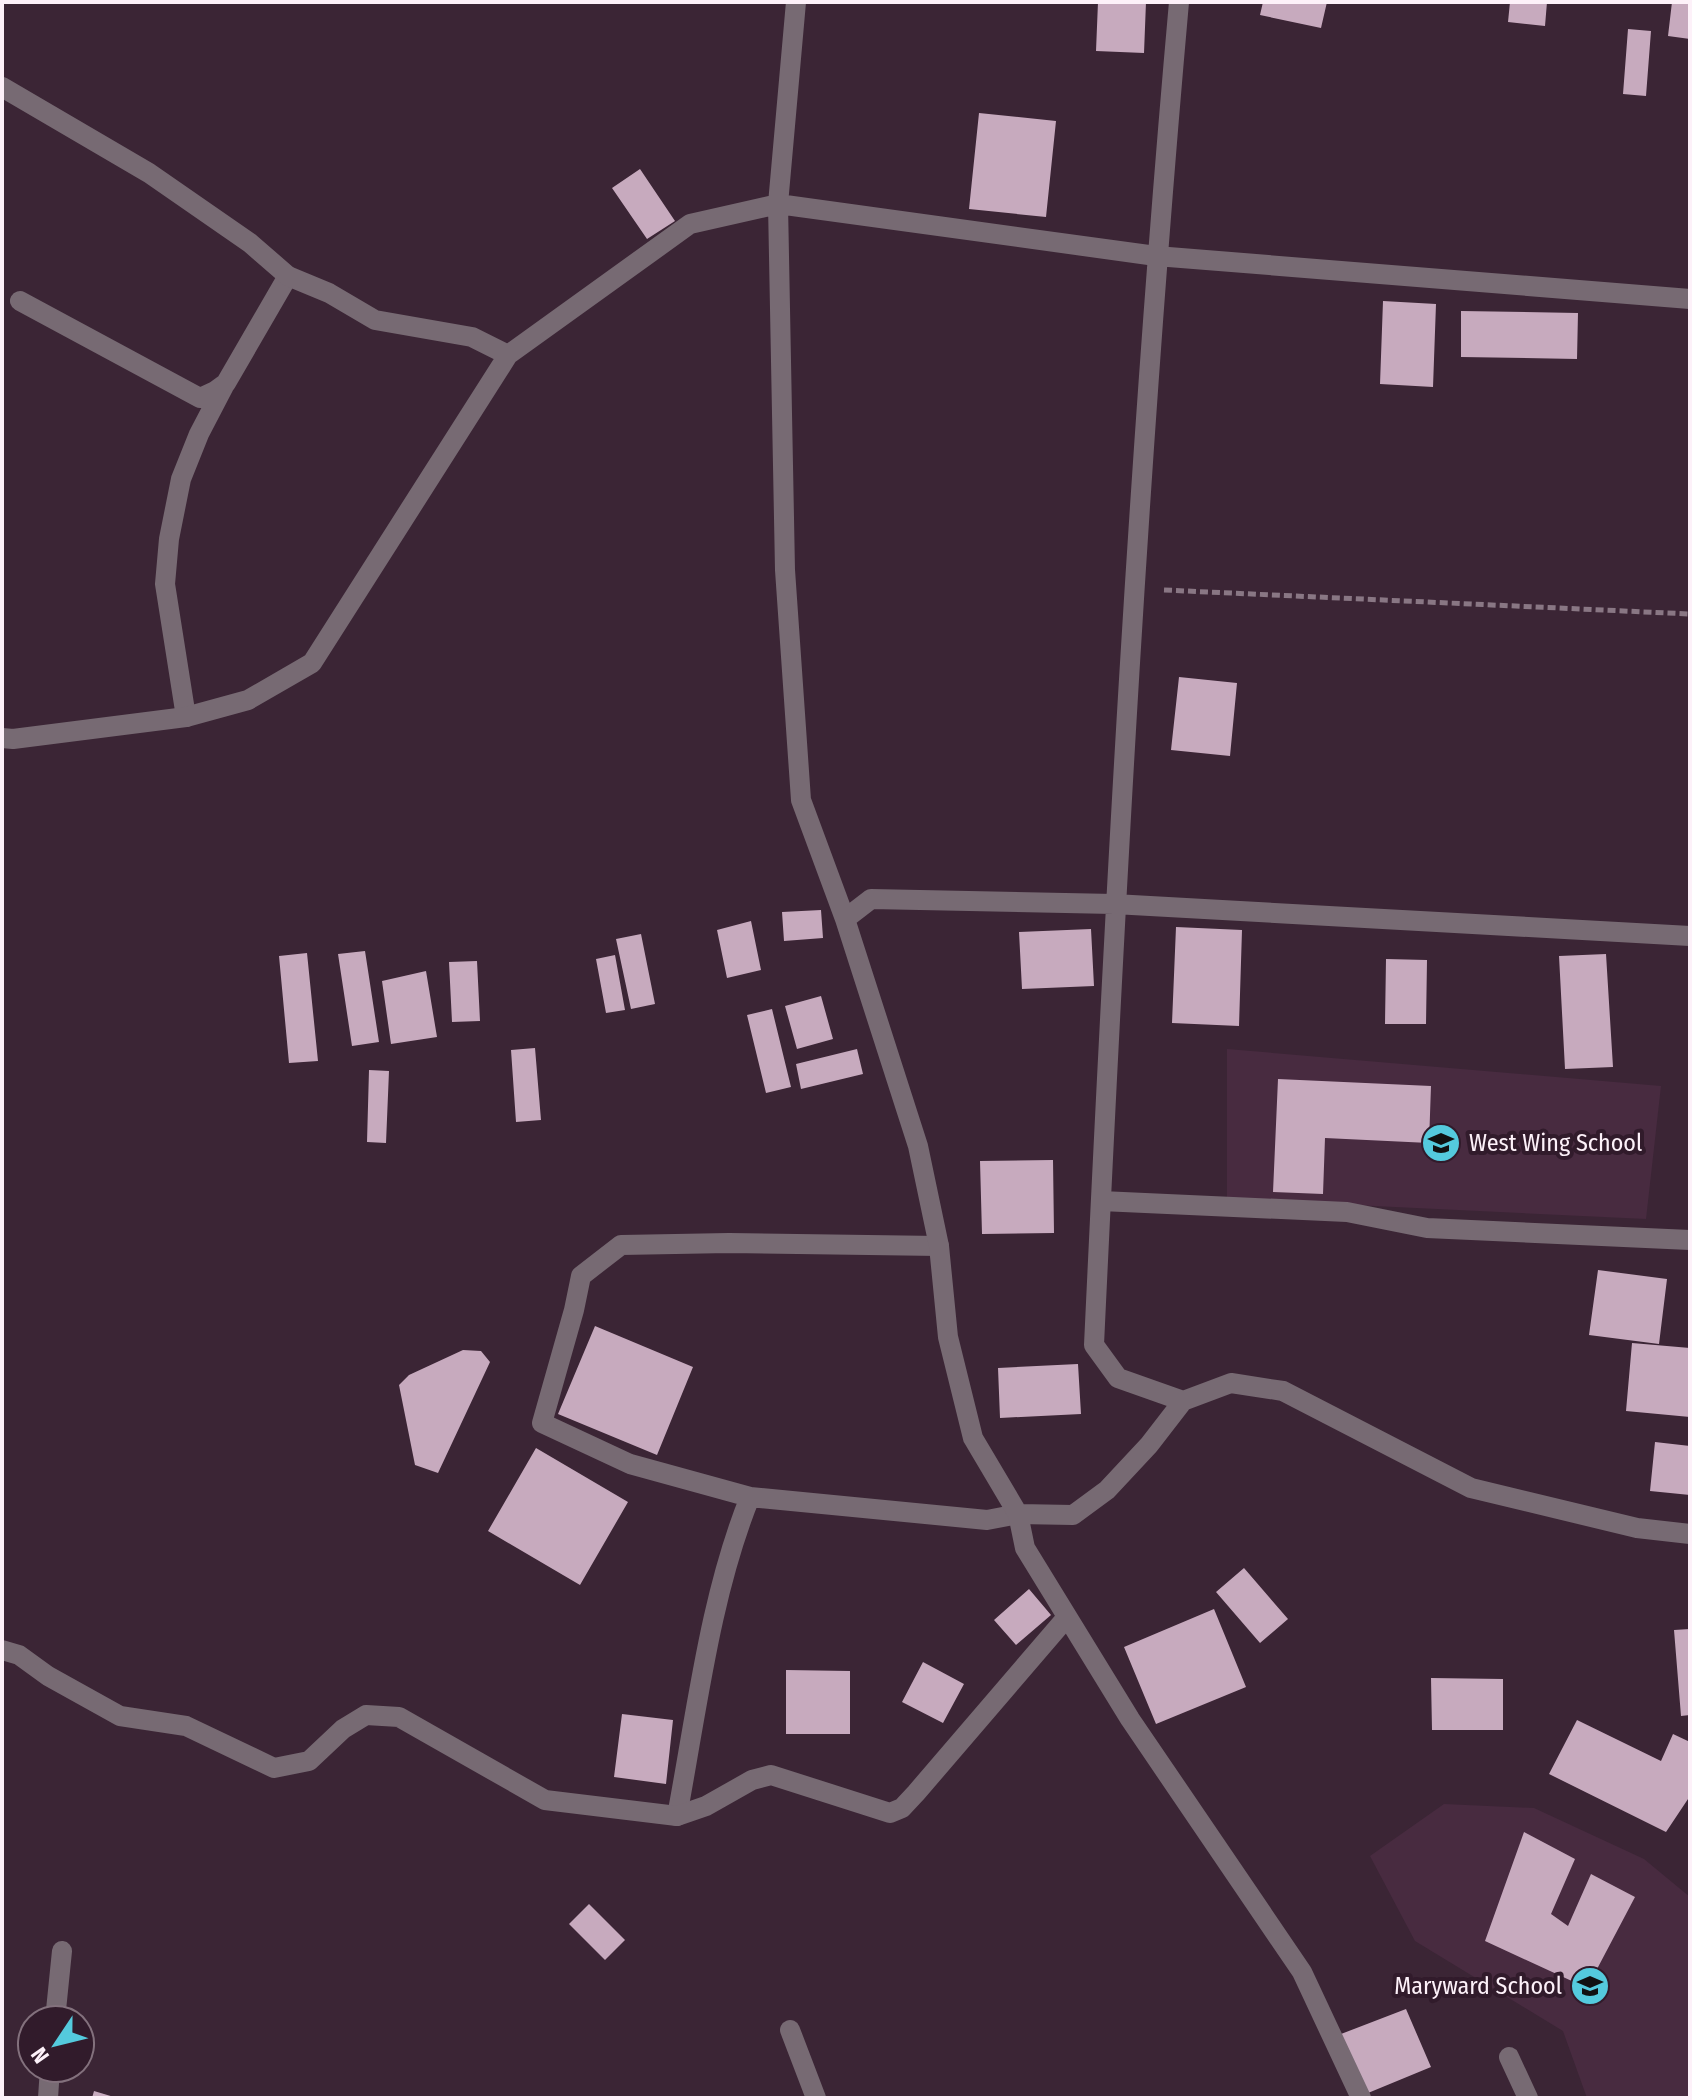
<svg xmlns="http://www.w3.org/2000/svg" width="1692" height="2100" font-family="'Fira Sans Condensed',sans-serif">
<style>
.built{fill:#482b40}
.building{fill:#c7aabe}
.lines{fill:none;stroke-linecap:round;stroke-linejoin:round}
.path{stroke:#897784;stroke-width:5;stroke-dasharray:8 4;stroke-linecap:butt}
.service{stroke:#776a73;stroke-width:20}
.minor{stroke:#776a73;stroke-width:20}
.labels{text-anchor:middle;stroke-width:8;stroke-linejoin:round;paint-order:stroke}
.poi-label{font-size:24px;fill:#fdf1f9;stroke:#311b2b;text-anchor:start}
</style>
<rect width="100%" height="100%" fill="#3b2535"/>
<!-- built -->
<path class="built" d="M1227,1049L1661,1086L1646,1219L1227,1199Z
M1444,1804L1534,1808L1644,1859L1690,1897V2098H1587L1563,2031L1415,1941L1370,1856Z"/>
<!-- building -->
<path class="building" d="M1098,2H1146L1144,53L1096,51Z
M1263,2H1327L1321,28L1260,15Z
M1510,2H1547L1545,26L1508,22Z
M1672,2H1690V39L1668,36Z
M1628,29L1651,31L1646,96L1623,94Z
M979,113L1056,121L1046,217L969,209Z
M640,169L675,221L647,239L612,188Z
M1383,301L1436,304L1433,387L1380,384Z
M1461,311L1578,313L1577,359L1461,357Z
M1179,677L1237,683L1230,756L1171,750Z
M821,910L823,938L784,941L782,912Z
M751,921L761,970L727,978L717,930Z
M1176,927L1242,930L1239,1026L1172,1023Z
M1091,929L1094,986L1022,989L1019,932Z
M641,934L655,1004L631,1009L616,939Z
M365,951L379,1042L352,1046L338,954Z
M307,953L318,1061L289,1063L279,956Z
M1606,954L1613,1067L1565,1069L1559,956Z
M615,955L625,1010L606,1013L596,959Z
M1386,959L1427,960L1426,1024H1385Z
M477,961L480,1021L452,1022L449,962Z
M426,971L437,1037L391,1044L382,981Z
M821,996L833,1039L797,1049L785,1006Z
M772,1009L791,1087L766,1093L747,1015Z
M535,1048L541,1120L516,1122L511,1050Z
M857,1049L863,1074L801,1089L796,1064Z
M369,1070L389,1071L386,1143L367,1142Z
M1278,1079L1431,1086L1429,1143L1325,1138L1323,1194L1273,1192Z
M1053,1160L1054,1233L982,1234L980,1161Z
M1598,1270L1667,1279L1659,1344L1589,1335Z
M595,1326L693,1367L657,1455L558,1414Z
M1632,1343L1690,1348V1417L1626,1411Z
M463,1350L481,1351L490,1362L438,1473L415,1465L399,1385L409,1375Z
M1078,1364L1081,1414L1000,1418L998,1368Z
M1655,1442L1690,1446V1495L1650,1491Z
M536,1448L628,1502L580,1585L488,1531Z
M1244,1568L1288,1619L1260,1643L1216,1592Z
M1029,1589L1051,1615L1016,1645L994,1620Z
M1214,1609L1246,1687L1156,1724L1124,1647Z
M1690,1629V1715L1681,1716L1674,1630Z
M923,1662L964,1684L943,1723L902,1702Z
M786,1670L850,1671V1734H786Z
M1431,1678L1503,1679V1730H1432Z
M622,1714L673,1720L666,1784L614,1777Z
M1577,1720L1661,1761L1673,1734L1690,1742V1796L1666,1832L1549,1774Z
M1524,1832L1575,1859L1551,1914L1568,1926L1591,1874L1635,1897L1587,1988L1485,1941Z
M589,1904L625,1940L605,1960L569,1924Z
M1406,2009L1431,2067L1368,2093L1341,2034Z
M94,2091L114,2097V2098H92Z"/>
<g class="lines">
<!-- path -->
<path class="path" d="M1164,590L1690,614"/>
<!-- service -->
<path class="service" d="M20,301L200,398L215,391L226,383L288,276
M186,717L165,584L169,539L181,479L199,434L224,386
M750,1497L630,1464L542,1423L574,1310L581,1276L621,1245L729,1243L939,1246
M677,1816C697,1710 710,1596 750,1497L987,1520L1018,1514"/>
<!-- minor -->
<path class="minor" d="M796,2L778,204L785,570L801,800L845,919L918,1146L939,1246L948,1337L973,1438L1018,1514L1073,1515L1107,1490L1149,1445L1183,1401L1231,1383L1283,1391L1471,1488L1637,1528L1690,1534
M1179,2C1139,449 1115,897 1094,1345L1118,1378L1183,1401
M2,87L149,173L250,243L288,276L329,293L375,320L472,337L508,355
M2,738L13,739L186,717L248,700L312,663L508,355L690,224L778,204L1156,256L1690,299
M845,919L871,899L1114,904L1690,936
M1101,1201L1347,1212L1427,1228L1690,1240
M1018,1514L1025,1548L1130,1719L1302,1972L1361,2098
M2,1650L19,1655L48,1676L120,1716L186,1726L274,1768L309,1761L343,1729L366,1715L399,1717L545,1800L677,1816L706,1806L752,1780L771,1775L890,1813L902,1808L916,1793L1067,1617
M55,2020L62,1951
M790,2030L816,2098
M1509,2057L1528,2098
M48,2098L50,2068"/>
</g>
<!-- icons -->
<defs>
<g id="school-disc" transform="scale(2)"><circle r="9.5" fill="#54cadd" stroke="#311b2b"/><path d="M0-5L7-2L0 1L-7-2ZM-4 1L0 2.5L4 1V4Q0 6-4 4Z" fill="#111"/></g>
</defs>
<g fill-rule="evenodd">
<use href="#school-disc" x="1441" y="1143"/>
<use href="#school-disc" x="1590" y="1986"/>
</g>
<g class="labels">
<!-- poi labels -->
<g class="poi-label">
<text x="1469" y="1151">West Wing School</text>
<text x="1562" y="1994" text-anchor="end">Maryward School</text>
</g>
</g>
<!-- border -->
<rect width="1692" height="2100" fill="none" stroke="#fdf1f9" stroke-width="8"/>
<!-- north arrow -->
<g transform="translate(56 2044) rotate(235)"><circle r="38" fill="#311b2b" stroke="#83717d" stroke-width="2"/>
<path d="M0-6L14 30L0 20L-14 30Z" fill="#54cadd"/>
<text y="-12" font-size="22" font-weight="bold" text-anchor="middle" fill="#fdf1f9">N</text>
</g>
</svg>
